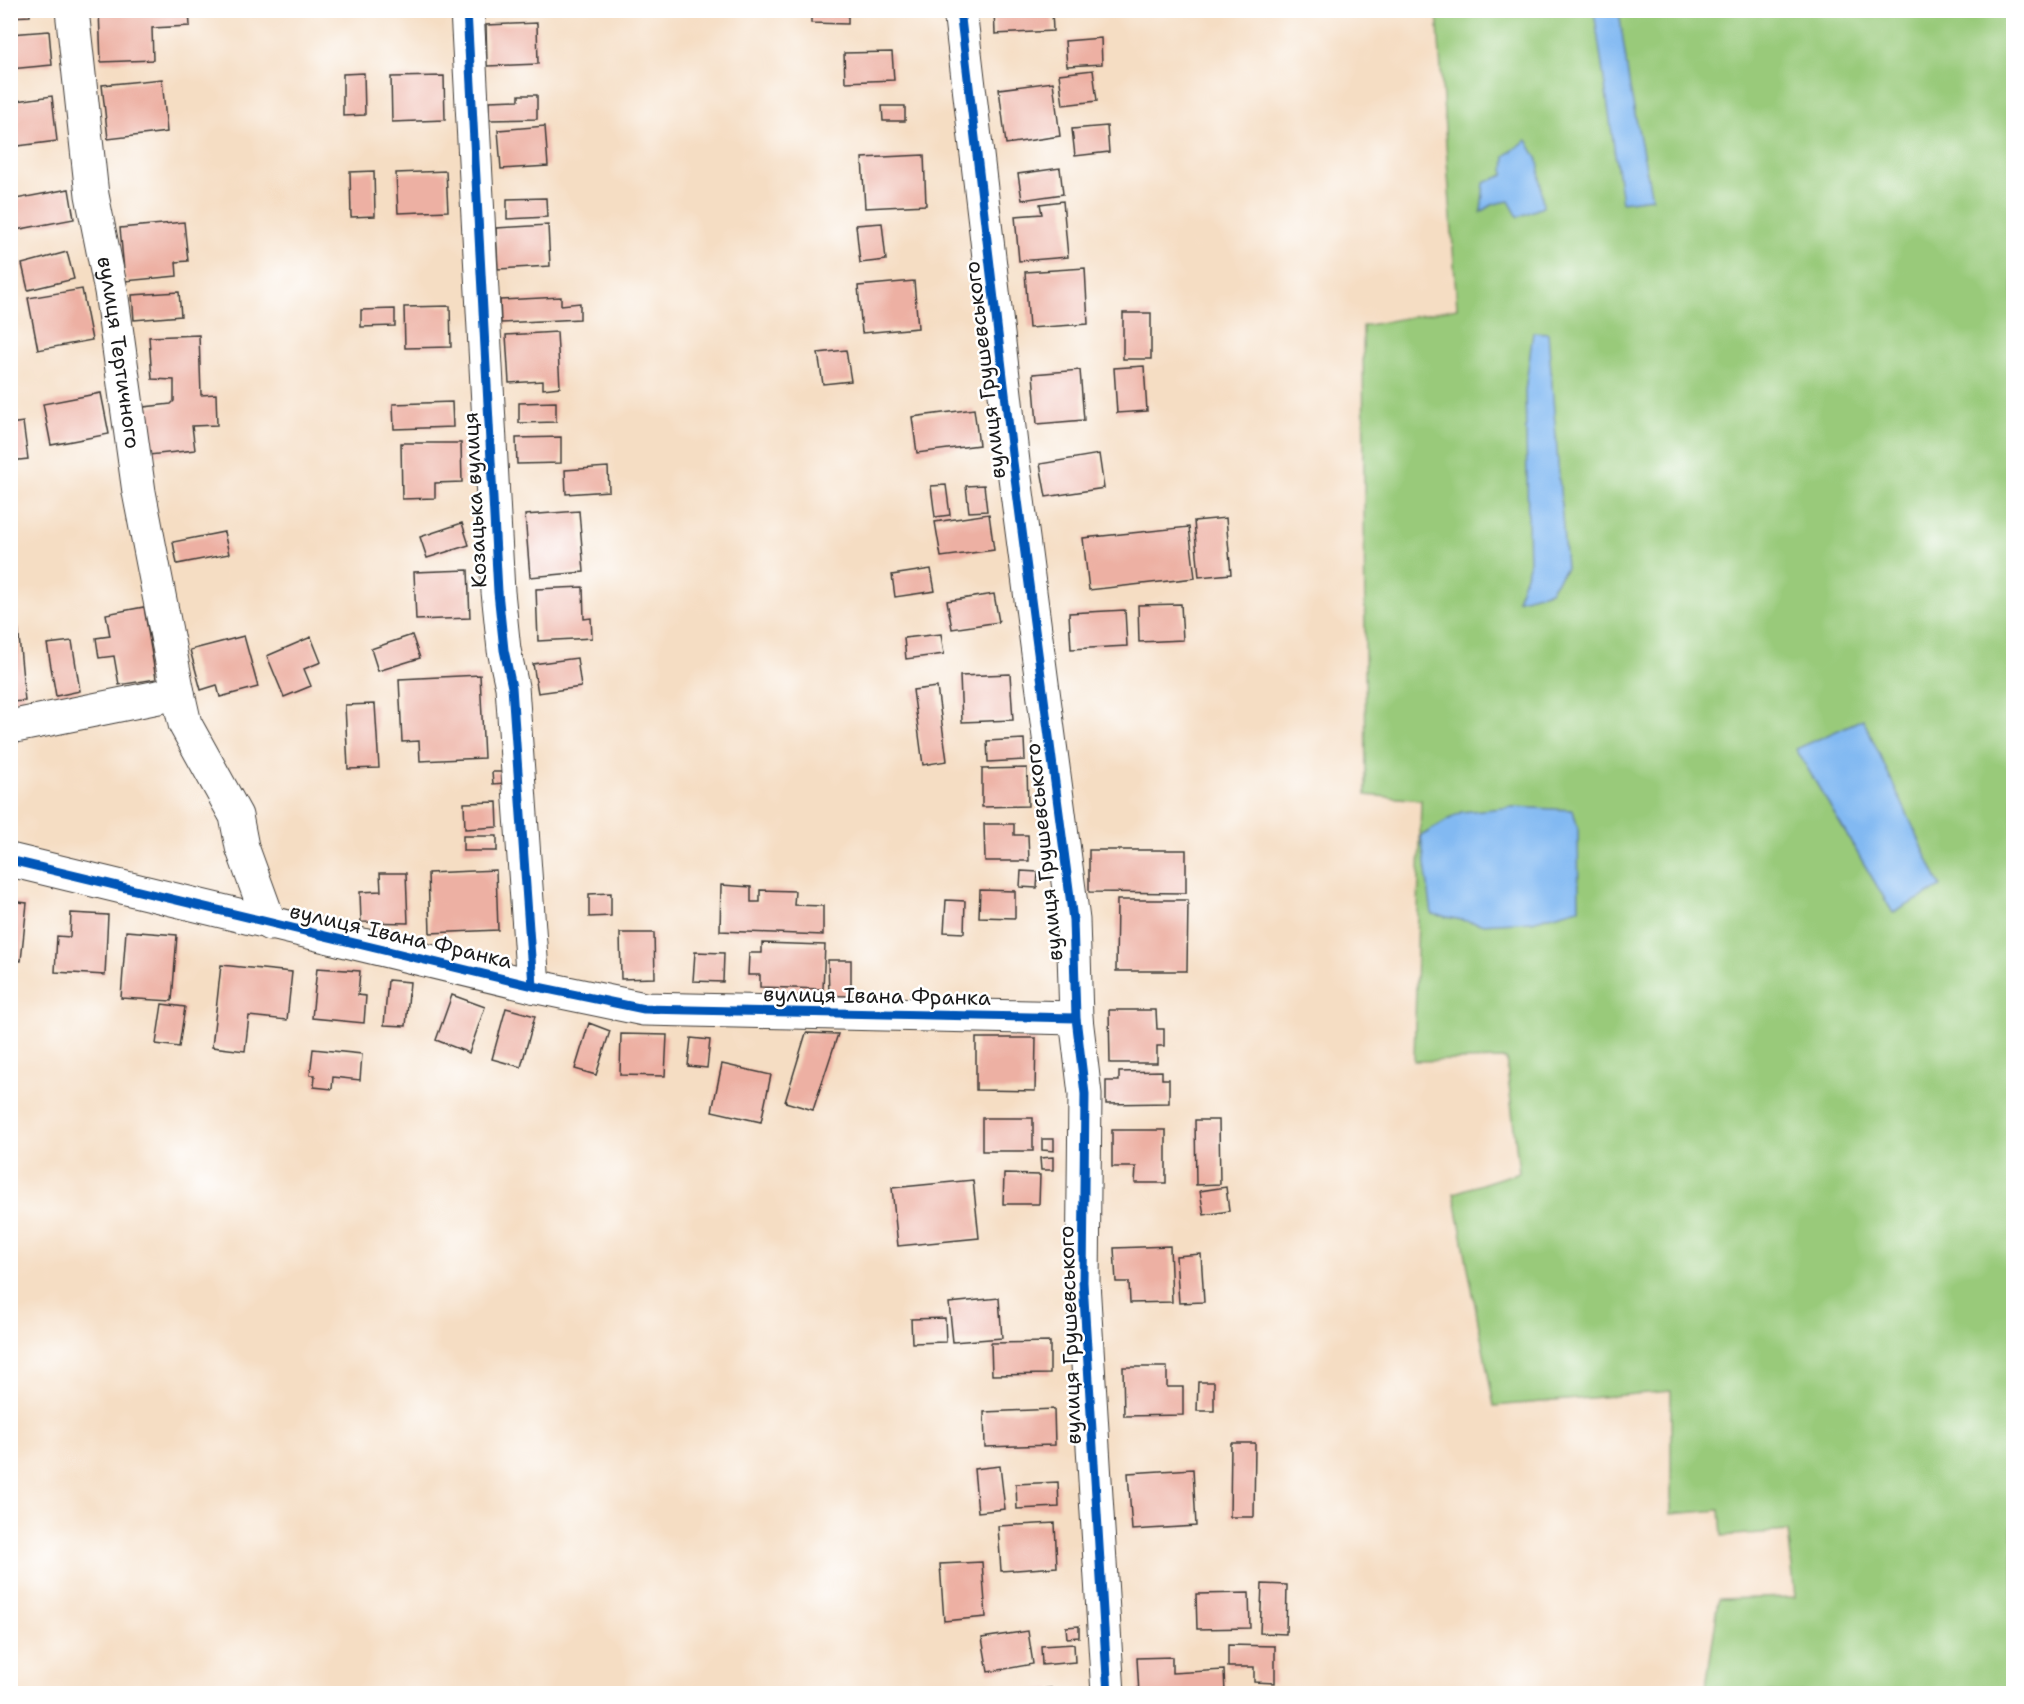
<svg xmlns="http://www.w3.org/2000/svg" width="2024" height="1704" font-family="'Shantell Sans',sans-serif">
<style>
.green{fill:#99ca7a;stroke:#5a734b;stroke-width:1.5}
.water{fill:#82b9f2;stroke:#4f6a87;stroke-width:1.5}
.building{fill:#edb0a3}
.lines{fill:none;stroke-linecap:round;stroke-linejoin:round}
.minor-casing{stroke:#3d3935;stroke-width:35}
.minor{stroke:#fff;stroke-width:33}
.cycleway-casing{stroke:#fff;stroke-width:13}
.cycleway{stroke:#0057b8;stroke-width:9}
.labels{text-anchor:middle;stroke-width:5;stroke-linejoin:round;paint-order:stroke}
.street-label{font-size:21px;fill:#1c1c1c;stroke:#fff}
</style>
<rect width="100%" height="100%" fill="#fff"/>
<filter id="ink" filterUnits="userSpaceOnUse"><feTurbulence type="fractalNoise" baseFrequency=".0167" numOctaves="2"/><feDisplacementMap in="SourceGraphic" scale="12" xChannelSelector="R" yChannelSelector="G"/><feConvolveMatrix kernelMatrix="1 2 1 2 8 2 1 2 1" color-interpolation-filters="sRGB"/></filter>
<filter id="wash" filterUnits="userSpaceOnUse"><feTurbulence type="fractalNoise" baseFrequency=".008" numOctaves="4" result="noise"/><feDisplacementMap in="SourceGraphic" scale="24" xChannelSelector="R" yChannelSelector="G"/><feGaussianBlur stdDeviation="1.35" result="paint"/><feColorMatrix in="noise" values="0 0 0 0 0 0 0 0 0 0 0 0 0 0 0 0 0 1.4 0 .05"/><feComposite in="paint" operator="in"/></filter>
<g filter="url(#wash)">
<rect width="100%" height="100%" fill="#f5ddc3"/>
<!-- green -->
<path class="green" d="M1437,11H2013V1693H1705L1719,1599L1795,1597L1788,1531L1722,1536L1720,1510L1671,1514V1391L1494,1406L1454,1193L1519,1172L1506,1059L1414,1061L1421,800L1366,795L1363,326L1457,308Z"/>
<!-- water -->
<path class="water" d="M1594,11H1619L1630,89L1652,198L1622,202Z
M1527,140L1538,160L1543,207L1518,217L1509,201L1494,204L1481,212L1484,183L1504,175L1505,156Z
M1533,332L1548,333L1566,568L1550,591L1517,600L1529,566L1525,391Z
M1863,719L1941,887L1893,913L1796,749Z
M1513,807L1573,810L1578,829L1579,908L1532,921L1481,924L1432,914L1421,836L1461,812Z"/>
<g id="blocks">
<!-- building -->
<path class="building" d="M10,10H30V16L10,17Z
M99,10H189L190,26L152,28L153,60L101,62Z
M811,10H848V24L811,23Z
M994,10H1052L1053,31L995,34Z
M537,23L538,64L487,66L486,25Z
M49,31L52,65L10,69V34Z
M1101,38L1102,64L1067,66L1065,41Z
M892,52L894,80L845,82L844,53Z
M1093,70L1097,101L1063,105L1059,74Z
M364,73L365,115L343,116V74Z
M444,76L445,120L392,122L391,77Z
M162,79L167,132L108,139L102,85Z
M1053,82L1060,136L1006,144L999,89Z
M519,95H537V119L489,120V101L519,100Z
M52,96L57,141L10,147V102Z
M882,106H905V121H883Z
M545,126L548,166L501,169L498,130Z
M1107,126L1109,152L1075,156L1072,129Z
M924,155L926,205L865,208L862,158Z
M1060,168L1063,194L1022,200L1018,174Z
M374,171L375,216L351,217L350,172Z
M446,171L448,211L398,213L396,173Z
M69,189L74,219L10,231V200Z
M546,198L547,217L507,219V199Z
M1063,201L1068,257L1019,261L1015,216L1042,214L1040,204Z
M184,222L188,261L176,262L177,276L125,281L120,228Z
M882,223L886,260L860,263L856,225Z
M548,225L550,266L498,269L496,228Z
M67,252L74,279L28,290L22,264Z
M1085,268L1088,324L1029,328L1025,272Z
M914,281L918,328L862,333L858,286Z
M82,289L92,340L38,350L28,298Z
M179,292L181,316L134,320L132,295Z
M561,297V305L580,303V319L501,323L500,300Z
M450,306L451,347L405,348L404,307Z
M395,309V326L361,327V310Z
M1123,313H1151V359H1123Z
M557,332L560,387L543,389V381L509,383L506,335Z
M199,335L201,395L216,394L217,425L192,426L195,450L149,455L144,407L171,404L174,401V380L152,379L149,337Z
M846,350L851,381L823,384L818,353Z
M1144,366L1147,411L1117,413L1114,368Z
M1080,370L1084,420L1037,424L1033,374Z
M101,393L109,434L51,445L43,404Z
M452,402L453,427L394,429L393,404Z
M556,402V422L519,423V403Z
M974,409L979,445L917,453L912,417Z
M23,422L28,459L10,461V424Z
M561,437V463L517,464L516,438Z
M401,443H461L462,482L435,483V498L402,499Z
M1099,454L1104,488L1046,497L1040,464Z
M608,467L609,491L566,494L565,470Z
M946,485L950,515L935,517L931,486Z
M984,485L987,511L969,512L966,486Z
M579,511L584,572L530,577L525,515Z
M989,514L994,550L941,557L935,522Z
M1226,518L1231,574L1199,577L1194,521Z
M462,523L469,545L427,558L420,537Z
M1189,527L1195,578L1089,590L1083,538Z
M224,532L229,554L177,564L173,542Z
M931,569L935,591L895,597L892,575Z
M468,570L470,618L416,620L414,572Z
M583,587L584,619L591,618L592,638L538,641L536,589Z
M994,594L999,622L952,629L947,601Z
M1181,604L1183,640L1139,642L1138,605Z
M144,607L156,679L119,685L114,656L99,658L96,638L110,636L106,614Z
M1125,610L1127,646L1071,649L1069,613Z
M18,626L25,701L10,702V627Z
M941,634L944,654L906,659L904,638Z
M412,635L420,658L378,671L371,649Z
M244,636L258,687L220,697L217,685L201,690L190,650Z
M311,637L321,662L304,669L311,686L284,697L267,656Z
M72,641L80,691L56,696L47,644Z
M577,658L581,687L538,693L533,664Z
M1010,674L1013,720L962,722L960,676Z
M480,675L484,758L420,761L419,741L402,742L399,679Z
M937,687L947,761L923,765L913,690Z
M375,704L379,768L348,769L345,705Z
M1024,739L1025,760L988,762L987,741Z
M1027,768L1028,806L982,807V769Z
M492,772H503L504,783L493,784Z
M497,802L498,827L465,829L464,803Z
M984,824H1014V835H1028L1029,861H985Z
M463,836H497V851H463Z
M1089,850H1186V893L1089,892Z
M496,870L498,930L430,933L428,873Z
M1021,871L1038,872L1037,888L1020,887Z
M380,873H406L408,923L361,922L360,892L381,891Z
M721,885L751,887V902H760V890L795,891L794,905L823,906V935L720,931Z
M980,890L1015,891V918L979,917Z
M611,893V916L589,917V894Z
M946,900L965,901L964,933L944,932Z
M1117,900H1188L1187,971H1116Z
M10,901L27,903L21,961L10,960Z
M71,913L108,915L105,975L55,972L57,936L70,937Z
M126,931L177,935L172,1001L121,998Z
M620,933H654L655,978L621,979Z
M762,943L825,945L823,989L760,987V975H748L749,953H762Z
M695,952L724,953L723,982L693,981Z
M828,960H851V996H829Z
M221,965L292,972L287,1020L249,1016L245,1051L212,1047Z
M317,968L360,971L358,995L366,996L364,1023L312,1018Z
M388,980L410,982L406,1026L384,1025Z
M452,995L485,1007L469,1053L436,1040Z
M162,1004L185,1007L179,1047L156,1044Z
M506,1008L535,1016L521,1067L492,1059Z
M1109,1010H1156L1157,1029H1164V1046H1157V1063H1110Z
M589,1023L610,1031L596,1075L575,1069Z
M806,1033L838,1034L813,1110L785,1102Z
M621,1034L667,1035L665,1076L620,1075Z
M691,1038L710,1040L707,1068L688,1066Z
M976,1038H1036L1035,1091L976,1090Z
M313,1049L362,1054L360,1080L333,1077L332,1089L314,1087L315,1075H310Z
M722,1064L771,1075L761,1122L712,1111Z
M1162,1071V1079H1169V1103L1106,1104V1081H1119V1072Z
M982,1118H1033V1151H982Z
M1195,1120H1219L1220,1184L1196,1185Z
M1112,1130H1166V1183H1135L1136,1167H1112Z
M1042,1139H1054V1151L1042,1150Z
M1053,1157V1170H1041L1040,1158Z
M1004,1174L1040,1175L1039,1204H1003Z
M973,1180L979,1238L898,1246L892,1188Z
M1226,1187L1229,1211L1204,1215L1200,1191Z
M1170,1246L1172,1302L1130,1303L1129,1282H1116L1114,1248Z
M1201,1254L1204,1302L1179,1303L1176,1256Z
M999,1298L1002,1338L953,1342L949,1303Z
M945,1318L946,1342L912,1343L911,1319Z
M1050,1342V1374L992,1375L991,1343Z
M1123,1367H1167V1387H1183V1415L1124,1416Z
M1198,1382H1214V1411H1197Z
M1054,1409L1055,1445L985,1447L984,1412Z
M1231,1443H1255L1254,1517H1230Z
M1000,1466L1005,1509L978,1512L974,1469Z
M1193,1469L1196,1526L1132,1530L1128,1473Z
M1058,1482L1059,1507L1017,1509L1016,1484Z
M1055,1523L1057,1567L1001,1571L998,1526Z
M982,1562L986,1617L944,1621L940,1564Z
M1262,1584L1287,1585L1286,1634L1260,1633Z
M1249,1593L1250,1628L1197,1629L1196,1594Z
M1079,1626V1637L1067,1638L1066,1627Z
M1028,1631L1033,1664L988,1672L982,1638Z
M1074,1644L1075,1662L1042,1665L1041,1646Z
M1228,1645L1275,1646V1683L1254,1682V1667H1228Z
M1172,1657V1673L1224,1670L1225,1694H1139L1137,1658Z
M1051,1688V1694H1012V1692Z"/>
</g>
</g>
<g filter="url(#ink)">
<use href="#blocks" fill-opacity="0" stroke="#3d3935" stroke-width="1.5"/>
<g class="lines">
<!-- minor casing -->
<g class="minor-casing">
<g id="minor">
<path id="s1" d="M72,10L92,195L111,291L139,492L178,693"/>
<path d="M467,10L498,592L504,650L512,687L533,986"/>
<path d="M960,10L1013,462L1073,920L1076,1018L1085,1094L1083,1282L1108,1694"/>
<path d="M10,727L178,693L185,724L236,816L242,847L270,924"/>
<path d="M10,860L533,986L644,1009L1076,1018"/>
</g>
</g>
<!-- minor -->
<use href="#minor" class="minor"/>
<!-- cycleway casing -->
<g class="cycleway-casing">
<path id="cycleway" d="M467,10L498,592L504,650L512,687L533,986
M960,10L1013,462L1073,920L1076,1018L1085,1094L1083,1282L1108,1694
M10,860L533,986L644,1009L1076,1018"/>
</g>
<!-- cycleway -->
<use href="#cycleway" class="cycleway"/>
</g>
</g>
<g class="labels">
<!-- street labels -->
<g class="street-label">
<text dy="7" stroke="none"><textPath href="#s1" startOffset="346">вулиця Тертичного</textPath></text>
<text transform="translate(985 370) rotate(-97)" y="7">вулиця Грушевського</text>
<text transform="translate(475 500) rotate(-93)" y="7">Козацька вулиця</text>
<text transform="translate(1044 852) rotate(-96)" y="7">вулиця Грушевського</text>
<text transform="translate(401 936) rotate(13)" y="7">вулиця Івана Франка</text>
<text transform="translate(877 996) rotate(1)" y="7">вулиця Івана Франка</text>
<text transform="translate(1070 1335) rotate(-92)" y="7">вулиця Грушевського</text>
</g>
</g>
<!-- margin -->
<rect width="2024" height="1704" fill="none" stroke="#fff" stroke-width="36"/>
</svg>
